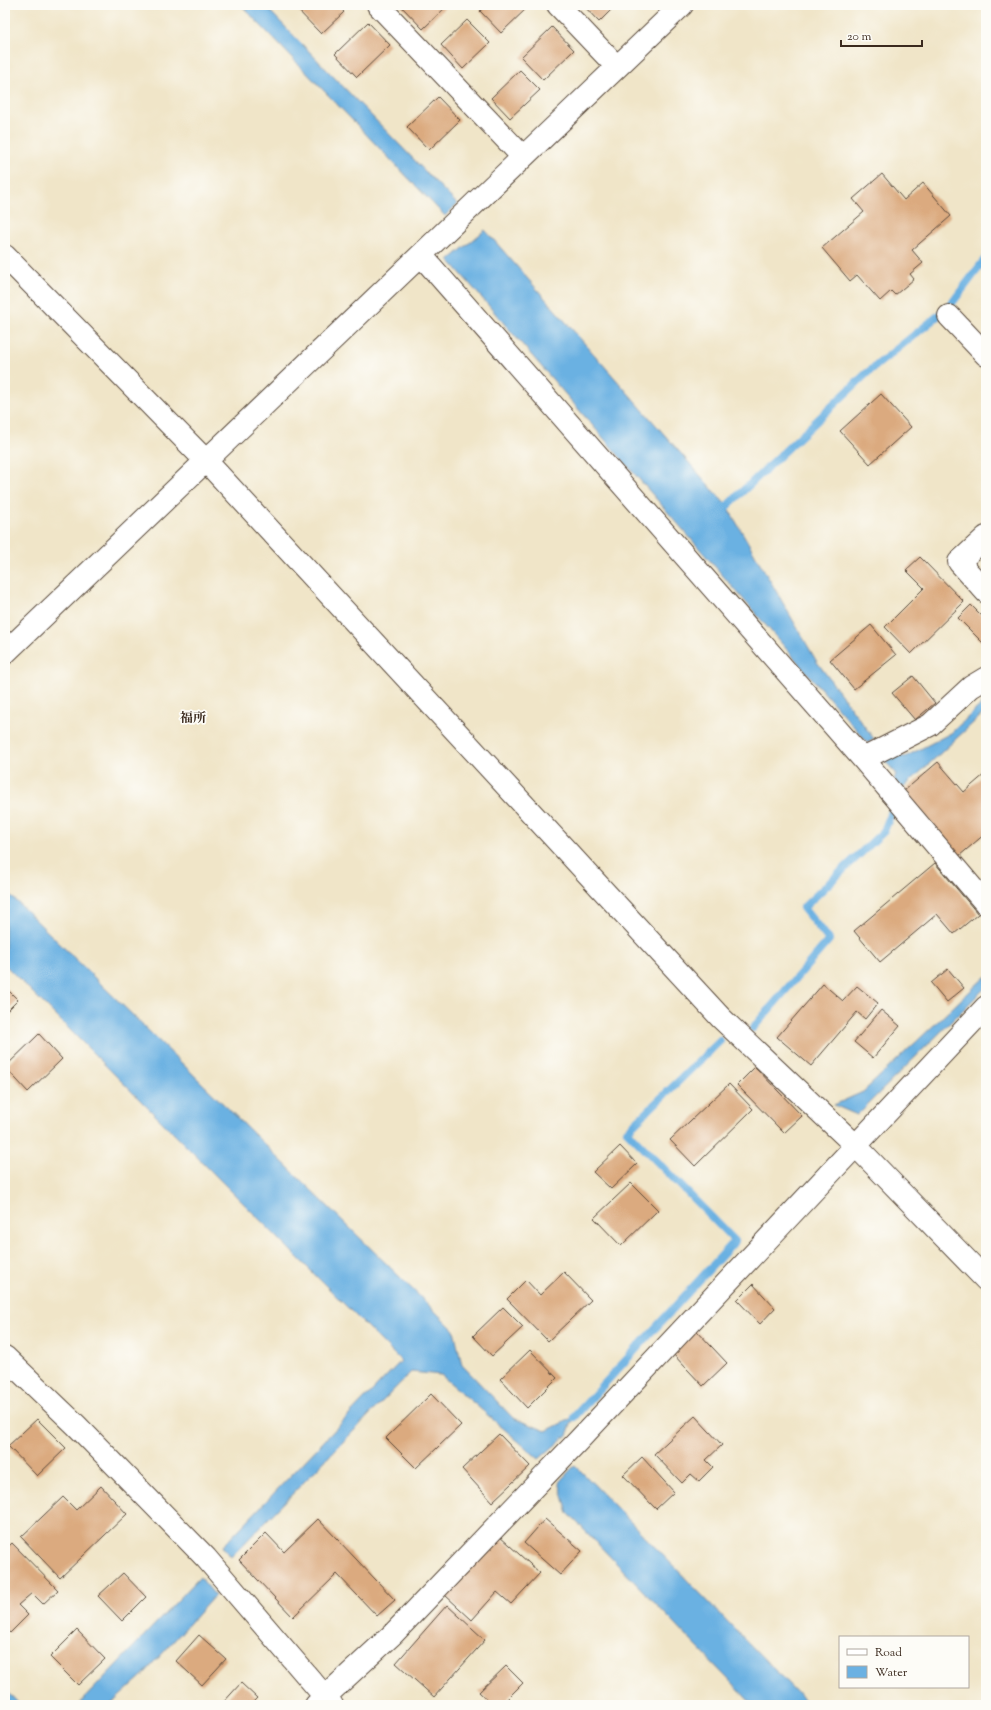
<svg xmlns="http://www.w3.org/2000/svg" width="991" height="1710" font-family="'Sorts Mill Goudy','Noto Serif JP',serif">
<style>
.water{fill:#6bb1e2;stroke:#536e80}
.lines{fill:none;stroke-linecap:round;stroke-linejoin:round}
.stream{stroke:#6bb1e2;stroke-width:8}
.building{fill:#dbaa7f}
.minor-casing{stroke:#564638;stroke-width:24}
.minor{stroke:#fff;stroke-width:22}
.labels{text-anchor:middle;stroke-width:3.5;stroke-linejoin:round;paint-order:stroke}
.neighbourhood-label{font-size:13px;font-weight:bold;fill:#3b2a1e;stroke:#fdfcf7}
</style>
<rect width="100%" height="100%" fill="#fdfcf7"/>
<filter id="ink" filterUnits="userSpaceOnUse"><feTurbulence type="fractalNoise" baseFrequency=".025" numOctaves="2"/><feDisplacementMap in="SourceGraphic" scale="8" xChannelSelector="R" yChannelSelector="G"/><feConvolveMatrix kernelMatrix="1 2 1 2 8 2 1 2 1" color-interpolation-filters="sRGB"/></filter>
<filter id="wash" filterUnits="userSpaceOnUse"><feTurbulence type="fractalNoise" baseFrequency=".012" numOctaves="4" result="noise"/><feDisplacementMap in="SourceGraphic" scale="16" xChannelSelector="R" yChannelSelector="G"/><feGaussianBlur stdDeviation="0.9" result="paint"/><feColorMatrix in="noise" values="0 0 0 0 0 0 0 0 0 0 0 0 0 0 0 0 0 1.4 0 .05"/><feComposite in="paint" operator="in"/></filter>
<g filter="url(#wash)">
<rect width="100%" height="100%" fill="#f0e5c8"/>
<!-- water -->
<path class="water" d="M241,5H264L457,204L445,216Z
M485,230L727,506L817,662L874,739L868,743L449,260Z
M986,700V711L902,789L894,781L896,773L880,756L887,752L905,757L951,733Z
M5,890L454,1330L462,1365L513,1418L546,1431L574,1417L567,1435L539,1459L441,1375L411,1372L231,1557L222,1547L401,1361L5,965Z
M986,976V987L857,1115L834,1105L863,1092Z
M575,1465L809,1705H753L568,1513L559,1482Z
M200,1577L215,1595L144,1674L110,1705H78Z
M5,1689L20,1705H5Z"/>
<g class="lines">
<!-- stream -->
<path class="stream" d="M727,506L867,373L949,307L986,258
M753,1028L829,940L803,908L884,831L892,811
M574,1417L735,1241L627,1131L720,1041"/>
</g>
<g id="blocks">
<!-- building -->
<path class="building" d="M293,5H337L344,12L321,34Z
M400,5H448L423,29Z
M487,5H530L501,33L480,11Z
M583,5H616L599,22Z
M467,20L490,43L463,69L441,45Z
M368,22L390,45L357,77L335,54Z
M552,27L574,50L543,80L521,57Z
M520,70L540,90L510,118L491,98Z
M438,97L460,120L429,150L407,127Z
M882,174L904,200L923,183L951,216L912,250L923,263L910,274L914,279L895,295L891,291L880,301L857,275L850,281L822,248L864,212L853,199Z
M881,394L911,427L870,464L840,431Z
M920,557L964,602L911,654L885,627L924,588L906,570Z
M971,605L986,620V646L958,618Z
M871,625L896,655L854,689L830,660Z
M913,676L935,703L915,720L892,693Z
M938,762L964,792L986,773V833L959,856L904,791Z
M935,863L978,914L954,934L937,914L880,962L854,931Z
M948,969L964,988L947,1002L931,983Z
M823,984L843,1001L857,986L878,1003L865,1019L857,1012L811,1066L777,1037Z
M5,987L18,1000L5,1013Z
M881,1010L900,1026L873,1058L854,1042Z
M39,1034L62,1059L28,1092L5,1067Z
M755,1067L802,1116L784,1133L737,1085Z
M729,1084L753,1109L695,1166L670,1140Z
M620,1146L637,1164L611,1189L593,1172Z
M631,1183L658,1210L621,1246L594,1218Z
M564,1272L591,1300L548,1341L507,1299L526,1280L540,1295Z
M753,1284L775,1308L760,1324L737,1300Z
M503,1307L523,1327L492,1356L473,1336Z
M696,1330L727,1363L703,1386L672,1353Z
M530,1350L557,1378L527,1408L500,1379Z
M431,1394L461,1425L416,1468L386,1438Z
M695,1416L722,1445L706,1460L713,1467L699,1481L691,1474L682,1483L654,1454Z
M37,1419L66,1448L37,1476L8,1446Z
M499,1434L530,1466L492,1502L462,1469Z
M642,1457L674,1492L656,1509L623,1475Z
M101,1486L127,1514L60,1578L21,1537L63,1497L76,1510Z
M318,1519L395,1600L377,1616L337,1574L293,1617L239,1560L266,1533L284,1552Z
M545,1519L582,1551L560,1575L524,1543Z
M499,1536L540,1573L511,1604L497,1592L472,1620L445,1595Z
M12,1543L58,1590L43,1604L32,1593L18,1605L28,1615L10,1633L5,1628V1550Z
M123,1573L146,1597L122,1621L98,1596Z
M447,1605L485,1640L434,1697L396,1663Z
M77,1630L105,1659L78,1685L50,1657Z
M199,1635L226,1659L202,1685L176,1661Z
M506,1666L523,1683L501,1705H493L479,1692Z
M241,1683L257,1698L250,1705H221Z"/>
</g>
</g>
<g filter="url(#ink)">
<use href="#blocks" fill-opacity="0" stroke="#564638" stroke-width="1"/>
<g class="lines">
<!-- minor casing -->
<g class="minor-casing">
<path id="minor" d="M378,5L523,157
M558,5L617,67
M421,255L863,759L986,904
M5,256L206,461L721,1018L855,1145L986,1280
M949,316L986,355
M986,537L959,562L986,592
M5,653L682,5
M863,759L930,725L971,687L986,678
M5,1357L76,1425L206,1558L332,1705
M316,1705L393,1634L578,1441L986,1007"/>
</g>
<!-- minor -->
<use href="#minor" class="minor"/>
</g>
</g>
<g class="labels">
<!-- neighbourhood labels -->
<g class="neighbourhood-label">
<text x="193" y="722">福所</text>
</g>
</g>
<!-- margin -->
<rect width="991" height="1710" fill="none" stroke="#fdfcf7" stroke-width="20"/>
<!-- legend -->
<rect x="839" y="1636" width="130" height="52" fill="#fdfcf7" stroke="#afa8a0"/>
<rect x="847" y="1649" width="20" height="6" fill="#ffffff" stroke="#afa8a0"/>
<text x="875" y="1656" font-size="12" fill="#3b2a1e">Road</text>
<rect x="847" y="1666" width="20" height="12" fill="#6bb1e2" stroke="#afa8a0"/>
<text x="875" y="1676" font-size="12" fill="#3b2a1e">Water</text>
<!-- scale -->
<path d="M841 40v6h81v-6" fill="none" stroke="#3b2a1e" stroke-width="2"/>
<text x="847" y="40" font-size="12" fill="#3b2a1e" stroke="#fdfcf7" stroke-width="3" paint-order="stroke">20 m</text>
</svg>
